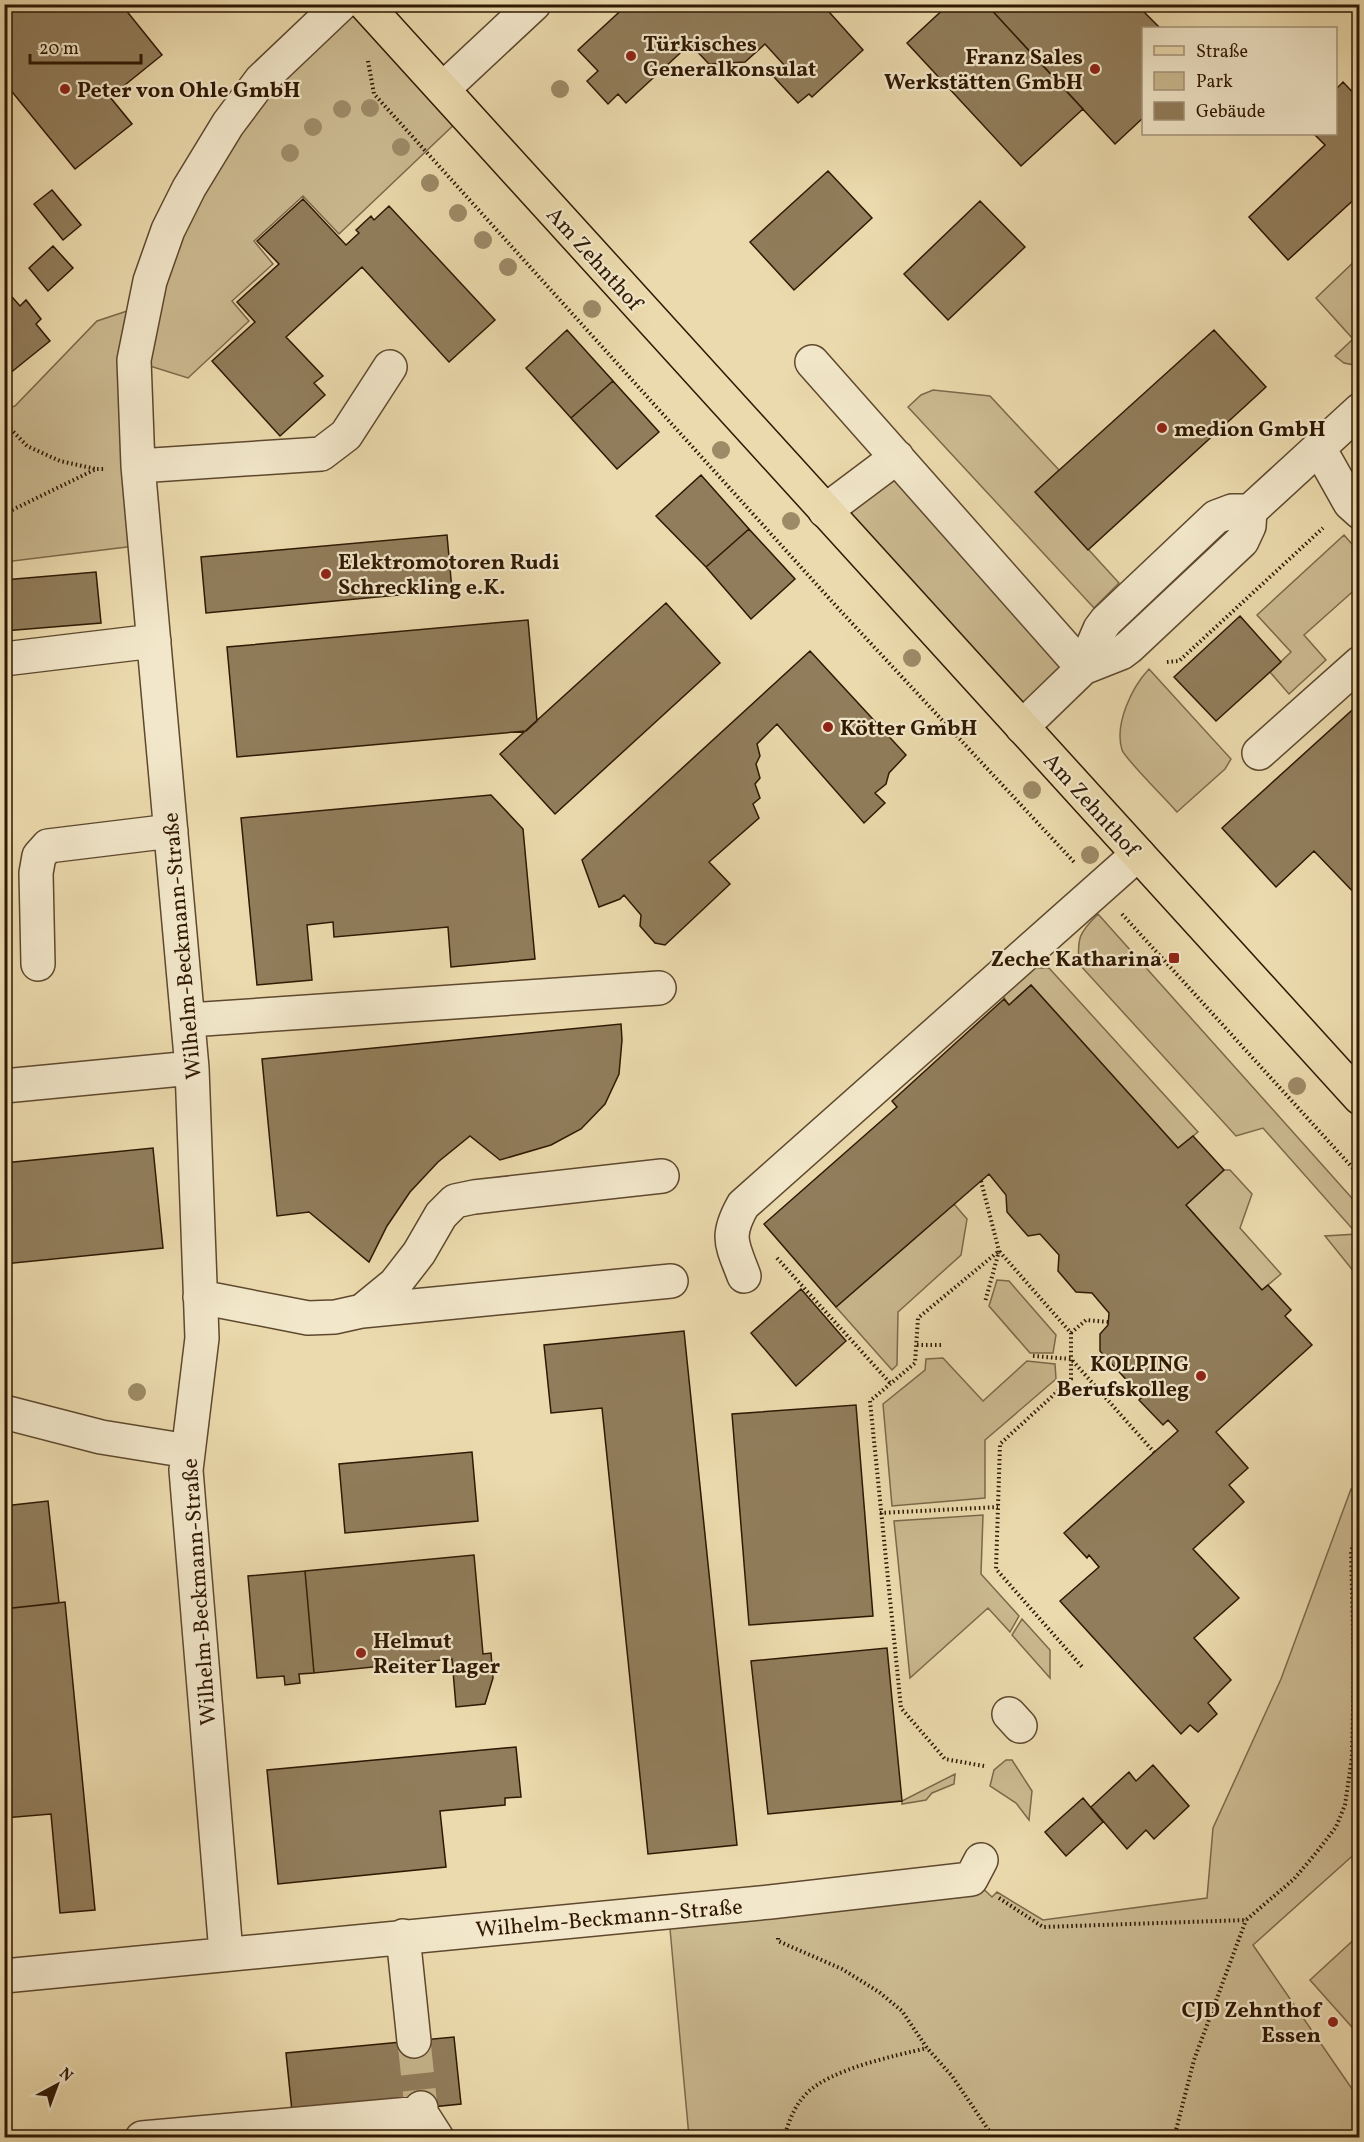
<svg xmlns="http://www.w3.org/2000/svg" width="1364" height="2142" font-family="Vollkorn,serif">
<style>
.green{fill:#cbb990;stroke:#7d684a;stroke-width:1.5}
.building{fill:#917d5b;stroke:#2f1803;stroke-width:1.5}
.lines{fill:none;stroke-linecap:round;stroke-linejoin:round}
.minor-tunnel{stroke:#c5b38b;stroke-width:33;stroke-dasharray:33 16;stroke-linecap:butt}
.minor-casing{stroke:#5e482e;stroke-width:36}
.major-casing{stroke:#2f1803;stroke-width:36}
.path{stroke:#2f1803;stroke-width:4;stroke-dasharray:1.5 3;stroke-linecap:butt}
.minor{stroke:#f2e7ca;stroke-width:33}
.major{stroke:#ebdaad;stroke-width:33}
.tree{fill:#9d8a67}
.poi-dot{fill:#8f2418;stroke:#f2e7ca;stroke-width:2}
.labels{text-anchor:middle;stroke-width:4.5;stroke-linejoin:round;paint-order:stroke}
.poi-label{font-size:22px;font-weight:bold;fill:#2f1803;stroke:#f2e7ca;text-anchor:start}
.street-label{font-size:22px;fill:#2f1803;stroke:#f2e7ca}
</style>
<rect width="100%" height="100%" fill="#ebdaad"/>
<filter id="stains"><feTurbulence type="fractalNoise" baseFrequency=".00333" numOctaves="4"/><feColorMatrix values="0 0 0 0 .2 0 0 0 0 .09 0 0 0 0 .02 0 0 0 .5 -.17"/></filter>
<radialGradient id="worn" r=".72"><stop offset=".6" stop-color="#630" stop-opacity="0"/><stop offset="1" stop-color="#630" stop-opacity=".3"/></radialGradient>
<!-- green -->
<path class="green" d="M351,5L460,119L339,234L303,196L254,241L273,264L232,301L249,321L188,378L137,362L154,281L229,128Z
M1359,257L1360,366H1359L1344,363L1335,356L1353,339L1316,298Z
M142,306L143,545L5,562L4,409L15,406L97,321Z
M933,390L990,396L1059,470L1036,492L1119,583L1094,608L908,407L921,395Z
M893,465L1077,669L1024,719L839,512Z
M1344,535L1359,552V586L1304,635L1326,660L1289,694L1270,672L1291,652L1257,615Z
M1149,669L1231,759L1225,769L1177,812C1168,801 1125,759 1122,750C1114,724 1132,687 1149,669Z
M1098,914L1359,1206V1278L1325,1236L1357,1234L1263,1128L1236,1136L1079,964C1077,938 1079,933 1098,914Z
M1035,968H1049L1198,1132L1178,1148L1031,985L1009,1005L1000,992Z
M1224,1170H1230L1252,1194L1240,1228L1281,1274L1262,1290L1186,1205Z
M954,1204L967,1219L961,1255L898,1312L897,1365L892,1370L836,1307Z
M997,1280L1009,1281L1056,1335L1053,1353H1030L989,1306Z
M943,1358L983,1401L1027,1361L1055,1364L1056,1379L985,1440V1498L892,1506L883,1404L925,1370L926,1359Z
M1351,1489L1359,1499V1850L1253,1945L1359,2099V2137H689L669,1918L974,1880L992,1897L997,1892L1043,1920L1207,1898L1213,1828L1281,1679Z
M983,1515L981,1574L1019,1616L1010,1632L988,1608L910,1678L894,1521Z
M1022,1619L1050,1650V1678L1012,1635Z
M1006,1760H1012L1032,1791L1029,1820L1016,1803L990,1786L994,1770Z
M955,1774L954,1784L932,1793L926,1800L902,1804V1801Z
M1359,1935V2035L1310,1980Z"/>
<!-- building -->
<path class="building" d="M4,4H121L162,55L110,97L132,124L75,169L4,82Z
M628,4H822L863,50L812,97L809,94L798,103L774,77L785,66L765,44L745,62L709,64L690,44L626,103L618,94L608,104L587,81L598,71L578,50Z
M949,4H986L1083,109L1021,166L907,43Z
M986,4H1148L1142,10L1160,28H1144V117L1115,144Z
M1343,82L1360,100V194L1288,260L1249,217L1325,145L1314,134H1336V89Z
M828,171L872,218L794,290L750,242Z
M52,190L81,225L63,240L34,204Z
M303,199L346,245L359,233L356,230L371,216L374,220L389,206L495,320L449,362L362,267L286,337L323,376L314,383L325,395L280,436L212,361L255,322L237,302L279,264L257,241Z
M980,201L1025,247L948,320L904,274Z
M53,246L73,268L48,291L29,268Z
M5,289L20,306L26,300L41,319L36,324L50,341L4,378Z
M567,330L613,381L571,418L526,368Z
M1214,330L1266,387L1088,550L1035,492Z
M613,381L659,432L617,469L571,418Z
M701,475L749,529L706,567L656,516Z
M749,529L795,579L751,619L706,567Z
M447,535L452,590L206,613L201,557Z
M96,572L101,623L4,631V580Z
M666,603L720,663L555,814L500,754Z
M1240,616L1281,662L1216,721L1174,677Z
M528,620L537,721L526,731L237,757L227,647Z
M810,651L906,755L889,773L886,784L875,793L885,803L864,823L777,724L757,744L760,756L756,764L760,778L755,784L760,798L753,804L759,818L709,862L730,884L665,945L655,943L640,926L641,915L624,895L620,899L599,907L582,860Z
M1360,703V809L1354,813L1360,820V899L1314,851L1276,887L1222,828Z
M491,795L523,829L535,959L451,967L448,927L334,937L333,922L307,925L312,980L257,985L241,818Z
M1031,985L1178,1148L1193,1136L1224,1170L1186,1205L1262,1290L1268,1285L1291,1310L1285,1316L1312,1345L1216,1432L1248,1468L1229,1485L1244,1502L1193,1549L1239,1598L1194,1638L1231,1680L1208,1703L1217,1714L1198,1732L1190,1725L1181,1734L1060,1601L1099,1567L1089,1555L1087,1558L1064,1533L1178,1431L1168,1420L1163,1425L1139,1400L1142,1397L1100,1351V1334L1108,1325L1109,1313L1092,1293L1076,1292L1058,1271L1059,1255L1040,1234L1028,1236L1007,1212L1006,1195L989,1174L836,1307L764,1224L897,1107L892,1101L1004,999L1009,1005Z
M621,1024L622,1040L619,1074L605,1104L581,1129L551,1145L500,1160L470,1136L438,1162L410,1192L387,1226L369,1262L309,1212L277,1216L262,1059Z
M153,1148L163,1248L4,1264V1163Z
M801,1289L846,1341L796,1386L751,1333Z
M684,1331L737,1845L648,1854L602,1408L551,1413L544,1345Z
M856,1405L873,1616L749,1625L732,1414Z
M472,1452L478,1521L345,1533L339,1464Z
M48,1501L59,1603L4,1609V1506Z
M474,1555L483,1654L491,1653L493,1678L485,1704L456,1707L452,1659L314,1673L305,1571Z
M305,1571L314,1673L299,1674L300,1683L285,1685L284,1676L257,1678L248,1576Z
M65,1602L95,1910L60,1913L51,1814L4,1818V1609Z
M887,1648L902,1801L768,1814L751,1661Z
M516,1747L521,1797L505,1798V1805L440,1811L446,1867L278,1884L267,1770Z
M1153,1765L1189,1806L1154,1839L1146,1830L1127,1849L1091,1807L1129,1772L1136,1781Z
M1083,1798L1103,1822L1066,1856L1045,1832Z
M454,2037L461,2104L293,2121L286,2053Z"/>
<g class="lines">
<!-- minor-tunnel -->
<path class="minor-tunnel" d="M414,2041L421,2108"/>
<!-- minor casing -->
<g class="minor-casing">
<path id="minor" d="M443,89L534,4
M812,362L1083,668
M1319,448L1350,503L1360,512
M138,466L321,454L346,435L390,367
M825,511L897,457
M4,659L154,641
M1083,668L1100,629L1106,621L1216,517L1232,511H1250L1360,410
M1022,727L1083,668L1121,653L1129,647L1242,541L1249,526L1250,511
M1259,753L1360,663
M38,964L36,873L39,856L48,846L171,831
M189,1020L659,988
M4,1086L192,1068
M744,1276C732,1244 725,1237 743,1205L1138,854
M200,1297L308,1318L335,1317L362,1311L671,1281
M362,1311L395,1284L419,1253L441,1215L455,1201L474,1197L662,1176
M4,1412L101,1437L188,1451
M1009,1714L1020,1726
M403,1936L414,2041
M226,1953L186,1470L202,1338L192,1068L138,466L134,360L150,281L168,230L189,188L228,124L261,80L341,4
M4,1976L770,1902L971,1879L981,1860
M421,2108V2113L437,2138
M142,2138L421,2113"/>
</g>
<!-- major casing -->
<g class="major-casing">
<path id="major" d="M365,4L1360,1098"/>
</g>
<!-- path -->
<path class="path" d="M368,61L374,94L836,606L1074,862
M4,422L27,446L60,461L96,469
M4,514L96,469H104
M1167,662L1179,661L1323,528
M1122,914L1360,1176
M981,1181L999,1251L985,1302
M777,1258L891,1384
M1071,1333L1086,1320L1108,1322
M917,1345H944
M1033,1356L1071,1359L1154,1452
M880,1513L998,1507
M984,1766L945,1759L901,1708L870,1401L915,1363L918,1318L999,1251L1071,1333V1379L1000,1444L996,1569L1083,1668
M999,1898L1043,1927L1246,1920L1294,1879L1316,1853L1336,1827L1345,1805L1352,1757L1354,1668L1351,1551L1360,1527
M778,1938V1941L842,1969L879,1992L902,2011L927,2048L952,2076L994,2138
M784,2138C789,2121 794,2106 807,2093C831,2069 894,2056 927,2048
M1174,2138L1194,2060L1246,1920"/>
<!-- minor -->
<use href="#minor" class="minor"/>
<!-- major -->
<use href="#major" class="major"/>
</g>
<!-- trees -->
<g class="tree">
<circle cx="560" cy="89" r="9"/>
<circle cx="370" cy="108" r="9"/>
<circle cx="342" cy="109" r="9"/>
<circle cx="313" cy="127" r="9"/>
<circle cx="401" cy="147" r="9"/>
<circle cx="290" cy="153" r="9"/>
<circle cx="430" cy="183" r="9"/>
<circle cx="458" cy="213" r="9"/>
<circle cx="483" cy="240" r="9"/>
<circle cx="508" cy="267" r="9"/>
<circle cx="592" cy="309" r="9"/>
<circle cx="721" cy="450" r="9"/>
<circle cx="791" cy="521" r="9"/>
<circle cx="912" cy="658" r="9"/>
<circle cx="1032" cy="790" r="9"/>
<circle cx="1090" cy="855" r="9"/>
<circle cx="1297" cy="1086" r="9"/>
<circle cx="137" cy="1392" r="9"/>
</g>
<!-- markers -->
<g class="poi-dot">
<circle cx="631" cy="56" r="6"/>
<circle cx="1095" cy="69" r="6"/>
<circle cx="65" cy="89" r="6"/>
<circle cx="1162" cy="428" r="6"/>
<circle cx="326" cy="574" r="6"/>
<circle cx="828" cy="727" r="6"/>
<rect x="1168" y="952" width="12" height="12" rx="3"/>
<circle cx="1201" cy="1376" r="6"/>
<circle cx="361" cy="1653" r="6"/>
<circle cx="1333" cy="2022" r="6"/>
</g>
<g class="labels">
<!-- poi labels -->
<g class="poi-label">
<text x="643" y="51">Türkisches<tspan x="643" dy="25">Generalkonsulat</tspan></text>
<text x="1083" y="64" text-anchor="end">Franz Sales<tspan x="1083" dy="25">Werkstätten GmbH</tspan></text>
<text x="77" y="97">Peter von Ohle GmbH</text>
<text x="1174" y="436">medion GmbH</text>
<text x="338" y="569">Elektromotoren Rudi<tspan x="338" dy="25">Schreckling e.K.</tspan></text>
<text x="840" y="735">Kötter GmbH</text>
<text x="1162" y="966" text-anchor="end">Zeche Katharina</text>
<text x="1189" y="1371" text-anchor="end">KOLPING<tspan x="1189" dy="25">Berufskolleg</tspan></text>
<text x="373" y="1648">Helmut<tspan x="373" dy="25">Reiter Lager</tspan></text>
<text x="1321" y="2017" text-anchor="end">CJD Zehnthof<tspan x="1321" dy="25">Essen</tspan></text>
</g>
<!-- street labels -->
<g class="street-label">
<text transform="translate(595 258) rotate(48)" y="8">Am Zehnthof</text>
<text transform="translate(1092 804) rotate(48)" y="8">Am Zehnthof</text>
<text transform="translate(181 946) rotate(-95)" y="8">Wilhelm-Beckmann-Straße</text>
<text transform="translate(198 1592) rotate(-94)" y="8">Wilhelm-Beckmann-Straße</text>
<text transform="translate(609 1917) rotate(-5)" y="8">Wilhelm-Beckmann-Straße</text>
</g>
</g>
<!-- margin -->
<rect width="1364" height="2142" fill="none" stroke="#ebdaad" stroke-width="24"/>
<rect x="6" y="6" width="1352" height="2130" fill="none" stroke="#2f1803" stroke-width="3"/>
<rect x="12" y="12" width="1340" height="2118" fill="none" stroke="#2f1803" stroke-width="1.5"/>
<!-- legend -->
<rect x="1142" y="27" width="195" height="108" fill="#f2e7ca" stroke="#a4947a" stroke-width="1.5"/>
<rect x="1154" y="46" width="30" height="9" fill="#ebdaad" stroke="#a4947a" stroke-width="1.5"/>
<text x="1196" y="57" font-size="18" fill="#2f1803">Straße</text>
<rect x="1154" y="72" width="30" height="18" fill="#cbb990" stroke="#a4947a" stroke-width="1.5"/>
<text x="1196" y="87" font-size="18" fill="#2f1803">Park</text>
<rect x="1154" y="102" width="30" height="18" fill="#917d5b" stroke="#a4947a" stroke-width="1.5"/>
<text x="1196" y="117" font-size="18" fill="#2f1803">Gebäude</text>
<!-- north arrow -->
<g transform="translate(57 2085) rotate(41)" stroke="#f2e7ca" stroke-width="4.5" paint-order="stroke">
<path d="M0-4.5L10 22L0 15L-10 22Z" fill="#2f1803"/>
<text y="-9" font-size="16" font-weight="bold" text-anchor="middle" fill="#2f1803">N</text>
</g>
<!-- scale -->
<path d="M30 54v9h111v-9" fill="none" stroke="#2f1803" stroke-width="3"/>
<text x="39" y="54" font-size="18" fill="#2f1803" stroke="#f2e7ca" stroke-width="4.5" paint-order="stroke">20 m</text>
<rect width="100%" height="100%" filter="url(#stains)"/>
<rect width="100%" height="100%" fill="url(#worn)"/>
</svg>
